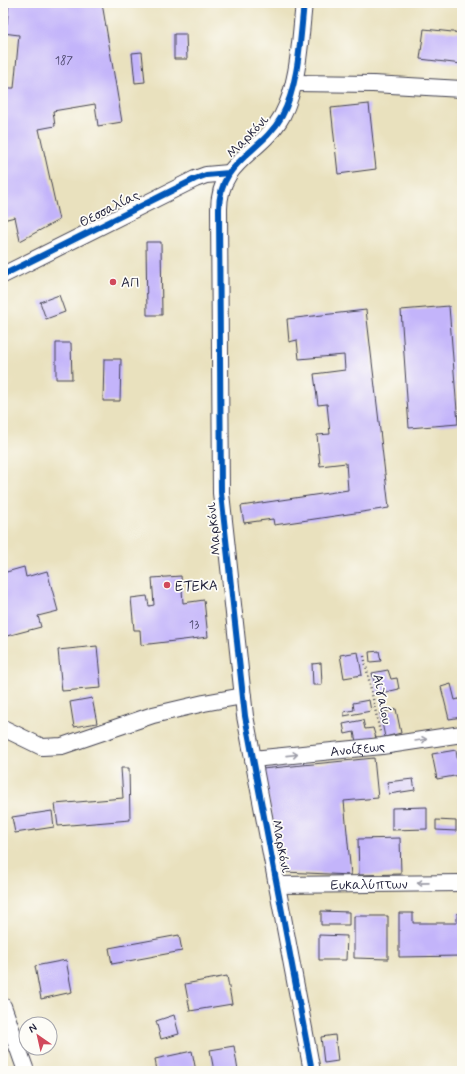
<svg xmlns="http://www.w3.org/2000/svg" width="465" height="1074" font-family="Mynerve,sans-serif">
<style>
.building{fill:#c3b4fa}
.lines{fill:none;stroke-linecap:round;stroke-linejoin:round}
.minor-casing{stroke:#403f4f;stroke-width:18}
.path{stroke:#403f4f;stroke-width:2.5;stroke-dasharray:1 3;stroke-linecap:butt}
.minor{stroke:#fff;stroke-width:16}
.cycleway-casing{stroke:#fdfcf7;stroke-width:8}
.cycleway{stroke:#0057b8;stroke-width:6}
.oneway{stroke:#9c9ca7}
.poi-dot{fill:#d1495b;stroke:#fdfcf7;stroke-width:1.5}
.labels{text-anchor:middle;stroke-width:3.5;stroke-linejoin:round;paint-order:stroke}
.number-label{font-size:12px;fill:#4a466b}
.street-label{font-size:14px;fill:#22223b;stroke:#fdfcf7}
.poi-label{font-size:14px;fill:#22223b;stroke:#fdfcf7;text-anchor:start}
</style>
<rect width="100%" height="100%" fill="#fdfcf7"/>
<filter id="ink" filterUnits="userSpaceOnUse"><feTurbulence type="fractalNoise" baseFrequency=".025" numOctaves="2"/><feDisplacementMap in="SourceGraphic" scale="8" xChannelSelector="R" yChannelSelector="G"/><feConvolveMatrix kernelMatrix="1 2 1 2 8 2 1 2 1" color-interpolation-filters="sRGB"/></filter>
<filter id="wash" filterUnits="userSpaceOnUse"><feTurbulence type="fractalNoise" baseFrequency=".012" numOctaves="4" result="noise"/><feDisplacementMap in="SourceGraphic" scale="16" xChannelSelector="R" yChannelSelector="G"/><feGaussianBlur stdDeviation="0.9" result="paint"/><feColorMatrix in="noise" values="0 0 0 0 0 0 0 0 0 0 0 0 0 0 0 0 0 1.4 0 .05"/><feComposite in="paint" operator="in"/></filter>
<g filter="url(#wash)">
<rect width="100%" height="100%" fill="#e9e1be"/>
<g id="blocks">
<!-- building -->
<path class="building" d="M9,3H102L122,122L98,126L95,104L53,111L55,126L39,129L59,220L20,241L15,217L3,220V88H14L19,35L3,33V23L7,24Z
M424,29L462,33V64L420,59Z
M174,34H186L187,59H174Z
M142,52L145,82L135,83L132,53Z
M369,104L376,169L338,174L331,108Z
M146,242H161L162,315H147Z
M59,295L65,312L46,319L40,302Z
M449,306L458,424L409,428L401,310Z
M366,310L389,508L274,525L273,519L244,523L241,506L348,490L346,463L320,466L317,435L330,434L327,404L318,405L314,374L345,370L344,355L299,359L297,340L289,342L287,319Z
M56,343H71L72,379H56Z
M104,359H121L120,401H103Z
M24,567L26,577L47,571L58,611L38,616L41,627L3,637V573Z
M181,576L183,603L204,600L208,637L141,645L140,630H134L131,598L147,596L149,606L154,605L152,578Z
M97,646L101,688L62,691L58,650Z
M379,651L381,661L370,662L369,652Z
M358,652L362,675L344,678L340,655Z
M321,663L322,685H313L312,664Z
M388,670L391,679L397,678L399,689L377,694L372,673Z
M451,684L455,700L462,698V717L449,719L441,687Z
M92,698L97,723L74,727L70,702Z
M369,700L371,711L344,716V712L354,710L353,703Z
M396,709L401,733L385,737L380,713Z
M363,720L365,729L373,728L376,738L356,742L354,732L345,734L343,724Z
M456,750L460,775L437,779L432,754Z
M374,758L378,798L344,801L351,875L284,872L262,769Z
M121,768H129L130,820L58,826L55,804L123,798Z
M413,779L415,790L389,794L387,782Z
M459,800H462V817H459Z
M427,807V829L392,830V808Z
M52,811L54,827L15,833L12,817Z
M436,820L456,821V831L436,830Z
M400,838L401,874L359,875L358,839Z
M321,911L349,912V925H321Z
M399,913H413V923H457V913H462V956L399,957Z
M354,916H388V959L354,958Z
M179,935L182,951L112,964L109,948Z
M319,935L347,936L346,960H319Z
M66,960L72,992L41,999L35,966Z
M227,976L232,1004L190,1011L185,984Z
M174,1015L179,1034L161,1039L156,1021Z
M335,1035L338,1061L324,1063L321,1037Z
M234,1046L238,1071H214L210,1050Z
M192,1051L196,1071H157L155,1059Z"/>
</g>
</g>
<g filter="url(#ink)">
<use href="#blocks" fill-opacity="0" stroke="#403f4f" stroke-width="1"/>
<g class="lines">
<!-- minor casing -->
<g class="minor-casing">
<g id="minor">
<path d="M304,3C300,39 299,84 282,116C261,154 218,160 219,211L221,493L245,716L312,1071"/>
<path d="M294,83L373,84L462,89"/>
<path d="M3,275L195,179L206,175L229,173"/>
<path d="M3,728L42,747L62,746L153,715L204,703L243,696"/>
<path id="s1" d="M253,759L382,746L462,734"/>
<path id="s2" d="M277,885L462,883"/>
<path d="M3,1006L26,1071"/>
</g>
</g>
<!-- path -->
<path class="path" d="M364,656L380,732"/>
<!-- minor -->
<use href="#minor" class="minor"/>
<!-- cycleway casing -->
<g class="cycleway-casing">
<path id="cycleway" d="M304,3C300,39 299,84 282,116C261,154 218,160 219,211L221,493L245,716L312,1071
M3,275L195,179L206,175L229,173"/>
</g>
<!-- cycleway -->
<use href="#cycleway" class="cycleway"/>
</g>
<!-- one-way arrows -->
<defs><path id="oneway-shaft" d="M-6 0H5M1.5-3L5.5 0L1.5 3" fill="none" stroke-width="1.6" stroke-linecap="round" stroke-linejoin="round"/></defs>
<g class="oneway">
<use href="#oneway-shaft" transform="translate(421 740) rotate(-9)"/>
<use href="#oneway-shaft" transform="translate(292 755) rotate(-6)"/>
<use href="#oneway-shaft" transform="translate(423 883) rotate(179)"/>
</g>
</g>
<!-- markers -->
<g class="poi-dot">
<circle cx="113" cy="282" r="4"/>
<circle cx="167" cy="585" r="4"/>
</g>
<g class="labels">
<!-- number labels -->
<g class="number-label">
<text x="64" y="64">187</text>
<text x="194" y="628">13</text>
</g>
<!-- street labels -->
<g class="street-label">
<text transform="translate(247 136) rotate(-46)" y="5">Μαρκόνι</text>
<text transform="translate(109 208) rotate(-27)" y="5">Θεσσαλίας</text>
<text transform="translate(213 529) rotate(-96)" y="5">Μαρκόνι</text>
<text transform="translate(383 699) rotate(79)" y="5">Αιγαίου</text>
<text dy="5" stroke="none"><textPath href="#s1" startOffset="105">Ανοίξεως</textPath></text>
<text transform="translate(282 846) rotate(79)" y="5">Μαρκόνι</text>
<text dy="5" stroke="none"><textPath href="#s2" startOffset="92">Ευκαλύπτων</textPath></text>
</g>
<!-- poi labels -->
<g class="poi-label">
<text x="121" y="287">ΑΠ</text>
<text x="175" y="590">ΕΤΕΚΑ</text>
</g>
</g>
<!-- margin -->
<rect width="465" height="1074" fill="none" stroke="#fdfcf7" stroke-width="16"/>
<!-- north arrow -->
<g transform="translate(38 1036) rotate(326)"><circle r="19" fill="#fdfcf7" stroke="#a5a5ac"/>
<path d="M0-3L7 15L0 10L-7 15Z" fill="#d1495b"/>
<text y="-6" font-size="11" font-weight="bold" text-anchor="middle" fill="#22223b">N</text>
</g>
</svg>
